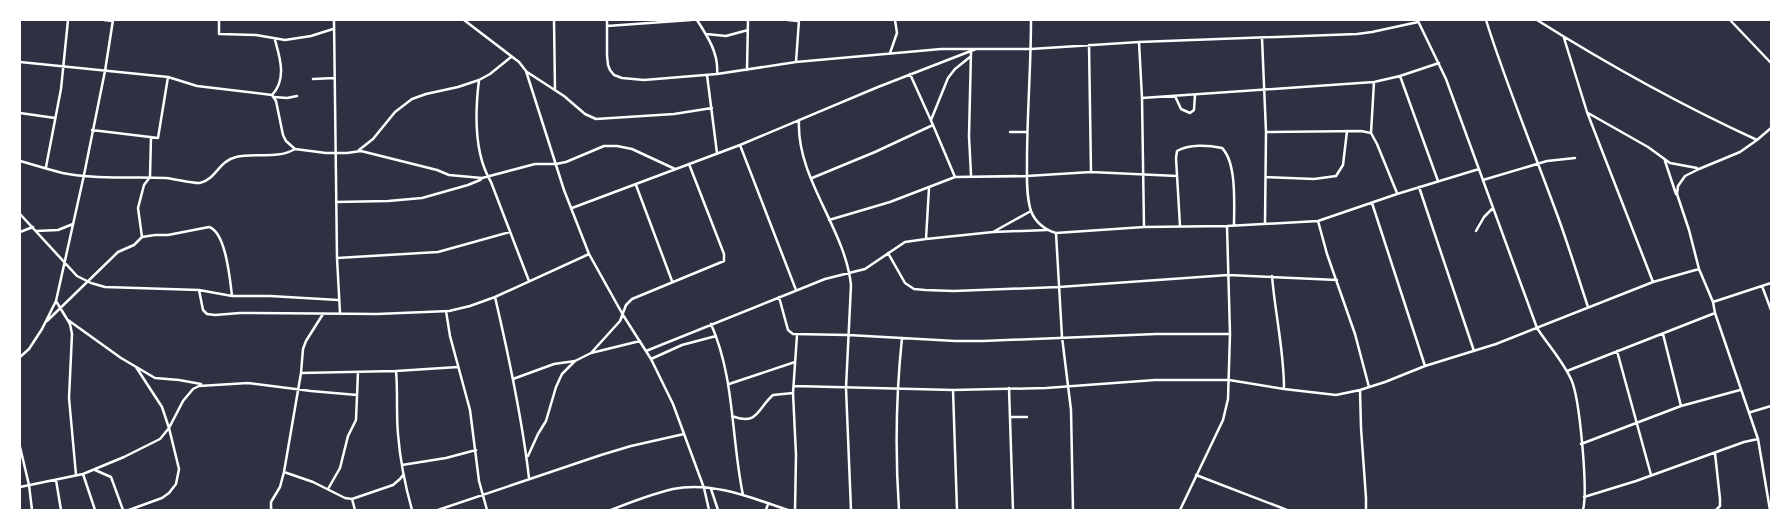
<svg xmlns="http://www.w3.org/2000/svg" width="1791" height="530" font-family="'Public Sans',sans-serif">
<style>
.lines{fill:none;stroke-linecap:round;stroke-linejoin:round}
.minor{stroke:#fff;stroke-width:2.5}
</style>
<rect width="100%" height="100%" fill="#2d3142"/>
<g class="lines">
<!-- minor -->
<path class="minor" d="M104,20L112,21
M219,20V34L256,35L285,40L311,36L333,29
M334,20L337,258L340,313
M464,20L519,62L526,71L564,190L589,254L623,315L651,359L673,404L704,488L709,510
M554,20L555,90
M607,20V55L608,65L610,70L614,75L622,78L644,80L717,74L796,62L941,49H1031L1139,42L1357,34L1372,32L1418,22
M697,20C708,37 719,54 717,74
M788,20L798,21
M1031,20C1031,67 1027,114 1027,161C1027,177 1026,196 1031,211C1035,222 1045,230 1056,233L1144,227L1227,226L1318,221L1397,194L1479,169
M1486,20C1507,87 1534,151 1558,217C1569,247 1578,277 1588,307
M1537,20C1607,64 1681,105 1757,140
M1730,20L1771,63
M1418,21L1446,79L1537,328C1548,345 1562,360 1571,379C1580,398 1588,491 1583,510
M607,26L691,20
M706,34L726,36L748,30
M1262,38L1266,132L1265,223
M1139,42L1142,98L1144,227
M1089,45L1091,172
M890,53L897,33L895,20
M511,57L490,74L479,80C475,112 474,154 491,182L529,281
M20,62L168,77L197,86L272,95L276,101L283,135L286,141L295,149L326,153H347L361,151L437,170L449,175L482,178L535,164H556L566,162L604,146H617L632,149L675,169
M796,62L799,20
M747,70L748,20
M527,72L564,96L585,114L596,119L674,114L712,108
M910,74L933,125L955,177
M707,75L717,153
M1400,76L1438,181
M313,79L335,78
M272,95C287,79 280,58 275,40
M1175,96L1181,109L1190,113L1194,110L1195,95
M274,97L287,98L297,96
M1142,98L1374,82L1400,76L1439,63
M20,113L55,118
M1588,113L1648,147L1670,163L1697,168
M799,120C796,178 845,228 851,285L846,388L851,510
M931,120L948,78L955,69L970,57
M92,130L158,138L168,77
M1010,132H1027
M1266,132L1361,131L1371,133L1377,144L1397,193
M1371,133L1374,82
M740,145L796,290
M359,150L373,139L395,112L412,99L426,94L458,87L479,80
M20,161C36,165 52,171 68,174C100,180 134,176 166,178C175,179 195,184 200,183C216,179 219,161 236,157C255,152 276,160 295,149
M1665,161L1676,194
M46,167L61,89L68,20
M971,175L969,136L971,52
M1266,177L1314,179L1336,176L1343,165L1347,131
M812,178L875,152L933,125
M1483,180L1547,161L1575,158
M636,185L672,281
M1419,187L1474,351
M336,202L388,201L422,198L468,185L480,180L482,178
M1372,203L1425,366
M572,208L740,145L878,87L976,49
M20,214L77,276L91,283L105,287L199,290L232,296H270L338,300
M829,220L890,202L955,177L1027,176L1091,172L1177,176
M1318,221L1327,254L1355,334L1369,387
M1180,226L1176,158L1177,151C1189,144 1208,145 1222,148C1237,163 1234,205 1234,225
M36,231L58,230L73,224
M1476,231L1484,217L1493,208
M20,232L33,227
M993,232L1031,211
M1056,233L1062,337L1071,410L1073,510
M142,237L138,208L144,185L150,177L151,137
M926,239L929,188
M888,253L905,283L914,289L925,290L954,291L1059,287L1228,275L1337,280
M337,258L438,252L510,232
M1272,276C1275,313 1284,351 1284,388
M1653,282L1699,269
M1762,286L1771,310
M199,290L203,310L207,314L215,315L240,313L377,314L449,311L470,306L495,297L589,254
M495,297C509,357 522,417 529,478
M779,297L788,330L793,334L848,335L955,341H983L1156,334H1230
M56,301L70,324L72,334L69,398L76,475
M1713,302L1699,269L1689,230L1677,194L1678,186L1685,176L1699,169L1740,152L1757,140L1771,128
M446,311L450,336L470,410L479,481L487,510
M68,320L121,358L155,378L179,380L201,384
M47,321L118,252L134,245L142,237L155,235H168L209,227C226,232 230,280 232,296
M711,324C735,378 731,438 743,495
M1663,334L1681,406
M646,351L825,279L865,269L905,242L926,239L993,232L1047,230
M1617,351L1651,475
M591,353L620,321L626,305L632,299L724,261V254L689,164
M20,357L29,349L42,329L56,301L84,175L105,71L113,20
M651,359L682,345L716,336
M396,371C398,392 396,413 398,434C400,460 405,485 412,510
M1567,371L1715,313
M301,373L396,371L458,367
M513,379L554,364L575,361L591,353L640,341
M729,384L795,362
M794,386L953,390L1046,388L1155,380H1229L1284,389L1336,395L1360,390L1385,382L1425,366L1496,344L1653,282L1587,112L1564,38
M1009,388L1013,510
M953,390L957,510
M1360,390L1361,428L1366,498V510
M1751,412L1771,406
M732,416C758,426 757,409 773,395L793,393
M1010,417H1027
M1581,444L1681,406L1740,390
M20,447L29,485L32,510
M1715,453L1720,499V506L1716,510
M528,456L538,434L546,421L556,387L562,374L575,361
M402,465L446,458L476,450
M95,470L111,477L123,510
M284,472L313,482L345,498L352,499L393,485L400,479L403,475
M83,474L95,510
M1196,475L1287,510
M56,480L61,510
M20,487L83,474L124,457L160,439L169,428L183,401L193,389L199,386L248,383L311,391L357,395
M328,489L340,468L348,436L356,420L358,372
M711,489L718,510
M1584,497L1636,481L1744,442L1758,439
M352,499L355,510
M129,510L162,498L169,493L176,484L179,469L169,428L162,407L136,367
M272,510L271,508V502L280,487L284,472L301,373L303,349L306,341L323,314
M438,510L601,455L631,446L684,434
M611,510C631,502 652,494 673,489C712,481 752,498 788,510
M766,510L768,504
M795,510L796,455L793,393L797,335
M899,510C895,452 896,395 902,338
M1180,510L1223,420L1228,399L1230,334L1227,226
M1770,510L1758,439L1715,313L1713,302L1771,283"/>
</g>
<!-- border -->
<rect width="1791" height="530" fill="none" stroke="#ffffff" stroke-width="42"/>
</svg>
